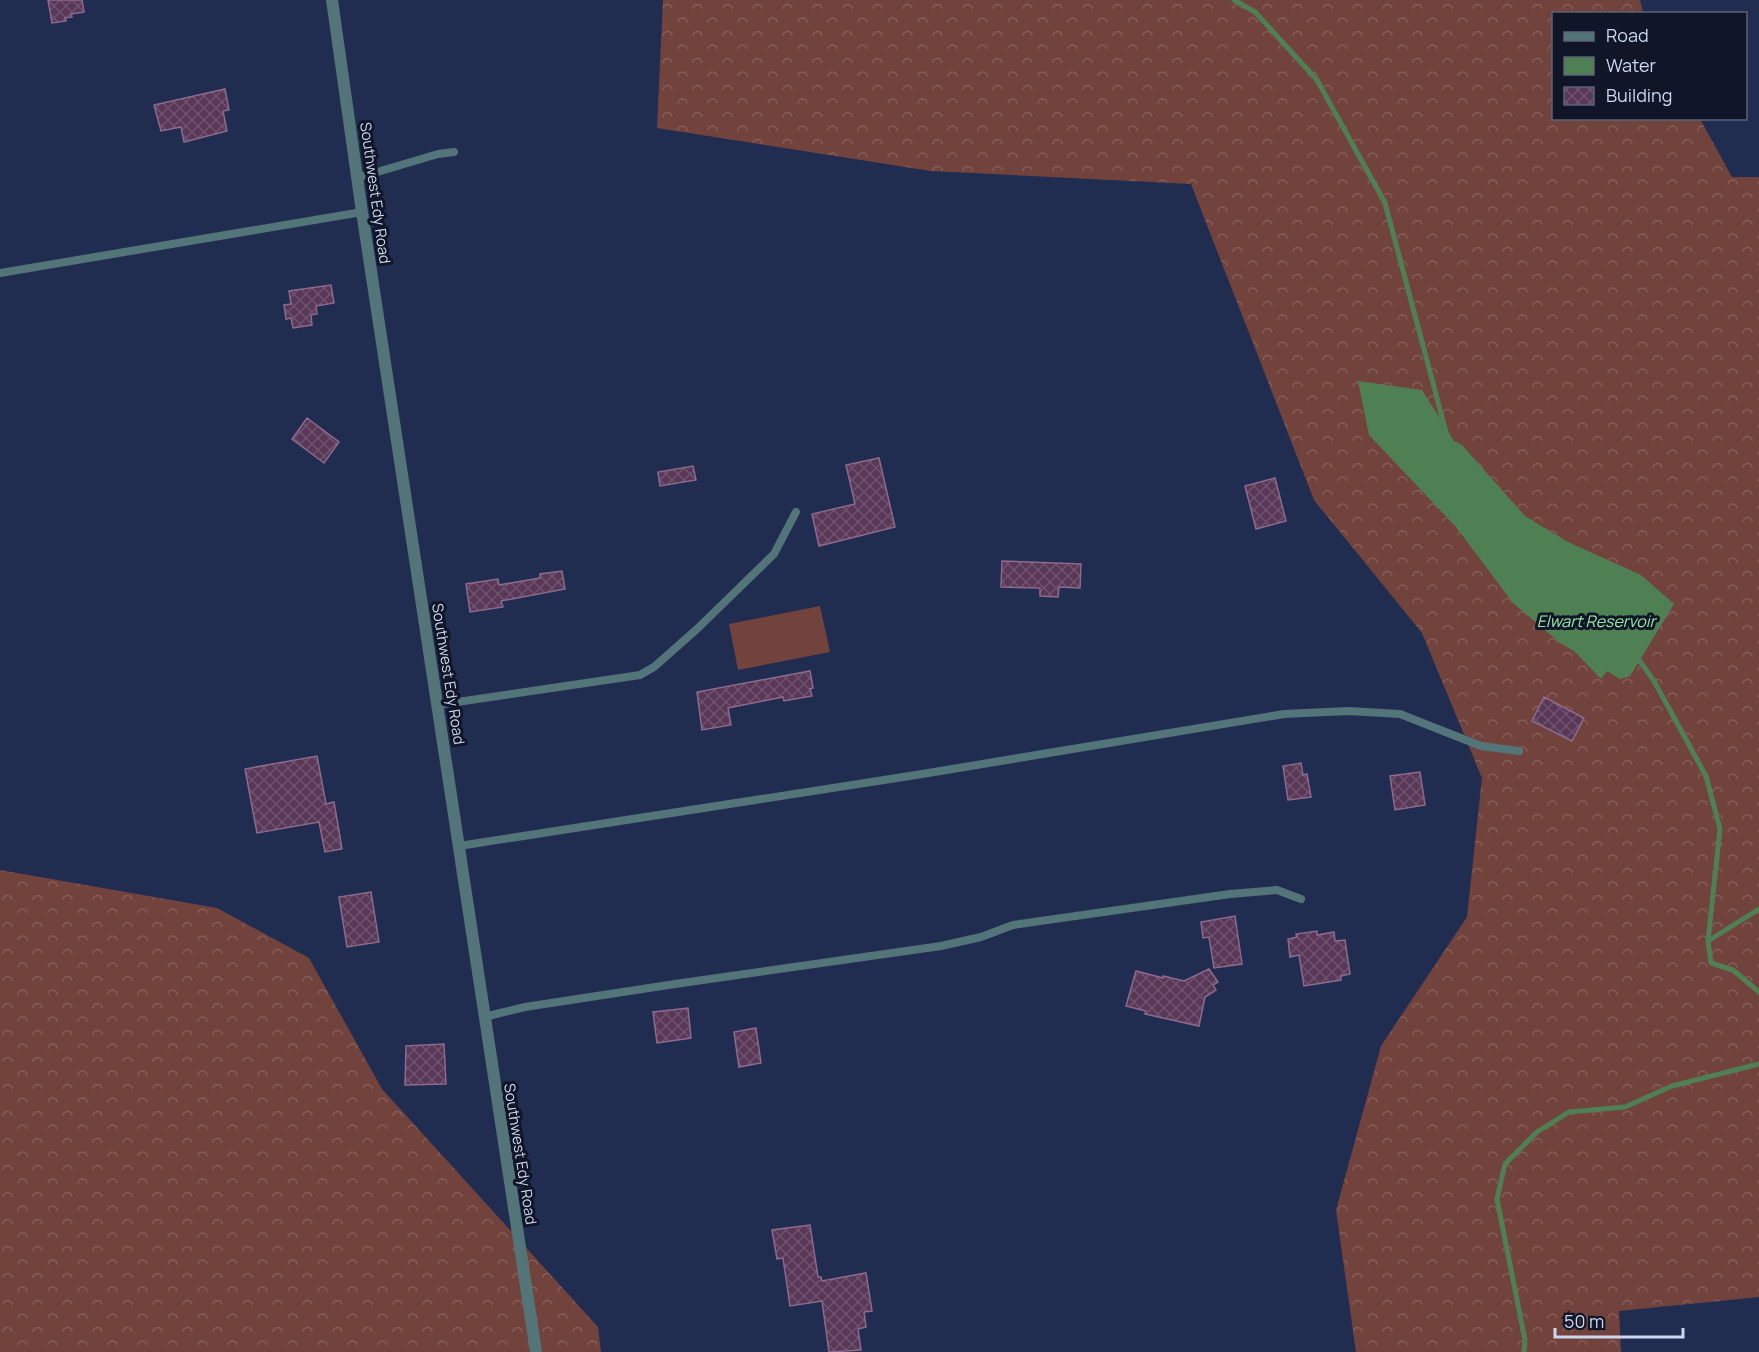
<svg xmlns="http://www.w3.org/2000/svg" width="1759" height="1352" font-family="Manrope,sans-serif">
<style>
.forest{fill:url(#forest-crowns)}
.pitch{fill:#72433d}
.water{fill:#4e8054}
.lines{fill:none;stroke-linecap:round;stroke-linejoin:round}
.stream{stroke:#4e8054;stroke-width:5}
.building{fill:url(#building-cross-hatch);stroke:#8e6a8d;stroke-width:1.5}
.service{stroke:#53757a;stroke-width:8}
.tertiary{stroke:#53757a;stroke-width:12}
.labels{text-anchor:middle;stroke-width:6;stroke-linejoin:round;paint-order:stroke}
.street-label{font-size:15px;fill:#cdd7ee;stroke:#101627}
.water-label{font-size:16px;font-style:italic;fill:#9ae5a3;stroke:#101627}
</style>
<defs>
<pattern id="forest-crowns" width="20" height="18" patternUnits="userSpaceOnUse" patternTransform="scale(1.5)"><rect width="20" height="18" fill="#72433d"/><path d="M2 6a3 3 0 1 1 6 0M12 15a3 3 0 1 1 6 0" fill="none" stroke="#855d59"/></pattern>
<pattern id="building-cross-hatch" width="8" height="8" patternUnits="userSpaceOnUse" patternTransform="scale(1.5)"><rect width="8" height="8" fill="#583757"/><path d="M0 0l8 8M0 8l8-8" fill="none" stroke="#6f536f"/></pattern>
</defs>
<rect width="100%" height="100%" fill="#202d51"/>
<!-- forest -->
<path class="forest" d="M663,0H1640L1643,13L1554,14V118L1700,119L1732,177H1759V1297L1619,1311L1621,1352H1356L1336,1210L1381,1046L1467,917L1482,778L1422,633L1314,500L1191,184L931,171L657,128Z
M0,870L217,908L309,958L382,1089L598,1327L601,1352H0Z"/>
<!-- pitch -->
<path class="pitch" d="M820,606L830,652L738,670L729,624Z"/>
<!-- water -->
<path class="water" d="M1358,381L1422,390L1454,441L1462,445L1525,516L1568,542L1641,575L1674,604L1630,676L1620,679L1607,671L1601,679L1574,651L1560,643L1513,603L1456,527L1369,435Z"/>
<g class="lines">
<!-- stream -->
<path class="stream" d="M1234,0L1255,12L1317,80L1385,203L1446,432
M1634,658L1639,660L1654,681L1706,776L1720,829L1708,941L1711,963L1733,970L1759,992
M1708,941L1759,909
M1524,1352L1525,1340L1497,1199L1505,1164L1537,1132L1569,1112L1625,1107L1672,1086L1759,1064"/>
</g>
<!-- building -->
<path class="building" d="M48,0H82L84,12L71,14L72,17L65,18L66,21L52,23Z
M225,89L229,110L223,111L227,131L184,142L181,127L161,131L154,105Z
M331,285L334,303L316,306L317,314L311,315L312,325L293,328L291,318L286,319L284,305L291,304L289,291Z
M307,418L339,442L324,463L292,439Z
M879,458L895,527L819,546L812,514L855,504L846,465Z
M693,466L696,480L660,486L658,472Z
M1275,478L1286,521L1256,529L1245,486Z
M1002,561L1081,564L1080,588L1059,587L1058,597L1040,596V588L1001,587Z
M562,571L565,589L501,601L503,607L470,612L466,584L498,579L499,585L540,578V574Z
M810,671L813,688L810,689L812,696L784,701L783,697L728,708L731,725L702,730L697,692Z
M1544,697L1584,718L1572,741L1532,721Z
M317,756L326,804L334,802L342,849L325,852L319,822L257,833L245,769Z
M1301,763L1303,775L1307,774L1311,797L1288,800L1283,766Z
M1420,772L1425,805L1395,810L1390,776Z
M371,892L379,942L347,947L339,897Z
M1235,916L1242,964L1214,968L1209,937L1203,938L1201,922Z
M1317,931V935L1334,932L1335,941L1345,940L1350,974L1341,976V980L1304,986L1299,955L1290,957L1288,939L1297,937L1296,934Z
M1209,969L1218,982L1213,985L1216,990L1205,997L1199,1026L1145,1014L1146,1011L1126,1006L1136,971L1163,978V976L1184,981Z
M688,1008L691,1038L657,1043L653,1012Z
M756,1028L761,1063L739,1067L734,1032Z
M444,1044L446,1084L405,1085L406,1046Z
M810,1225L818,1277H821L822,1281L866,1273L872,1311L864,1312L866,1327L858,1329L861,1350L829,1352L822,1301L790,1306L783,1258L777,1259L772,1230Z"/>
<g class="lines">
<!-- service -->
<path class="service" d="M357,178L438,154L454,152
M0,273L362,212
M437,705L640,675L654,667L697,629L774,554L796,512
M459,846L916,775L1284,714L1349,711L1400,714L1481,746L1519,751
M484,1017L525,1007L675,984L941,946L981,937L1013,925L1230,894L1277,890L1301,899"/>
<!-- tertiary -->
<path class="tertiary" d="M332,0L362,212L536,1352"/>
</g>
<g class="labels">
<!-- street labels -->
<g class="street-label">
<text transform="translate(375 193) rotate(82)" y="5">Southwest Edy Road</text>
<text transform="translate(448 674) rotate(81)" y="5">Southwest Edy Road</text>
<text transform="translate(520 1154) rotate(81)" y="5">Southwest Edy Road</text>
</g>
<!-- water labels -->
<g class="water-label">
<text x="1596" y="627">Elwart Reservoir</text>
</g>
</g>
<!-- legend -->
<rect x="1552" y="12" width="195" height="108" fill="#101627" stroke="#5c6377" stroke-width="1.5"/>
<rect x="1564" y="32" width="30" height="9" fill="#53757a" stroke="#5c6377" stroke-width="1.5"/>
<text x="1606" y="42" font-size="18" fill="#cdd7ee">Road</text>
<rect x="1564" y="57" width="30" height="18" fill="#4e8054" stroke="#5c6377" stroke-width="1.5"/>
<text x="1606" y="72" font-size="18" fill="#cdd7ee">Water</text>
<rect x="1564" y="87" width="30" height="18" fill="url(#building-cross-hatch)" stroke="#5c6377" stroke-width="1.5"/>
<text x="1606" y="102" font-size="18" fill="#cdd7ee">Building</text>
<!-- scale -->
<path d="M1555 1328v9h128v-9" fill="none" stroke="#cdd7ee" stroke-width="3"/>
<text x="1564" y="1328" font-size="18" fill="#cdd7ee" stroke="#101627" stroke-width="4.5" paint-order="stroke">50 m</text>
</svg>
